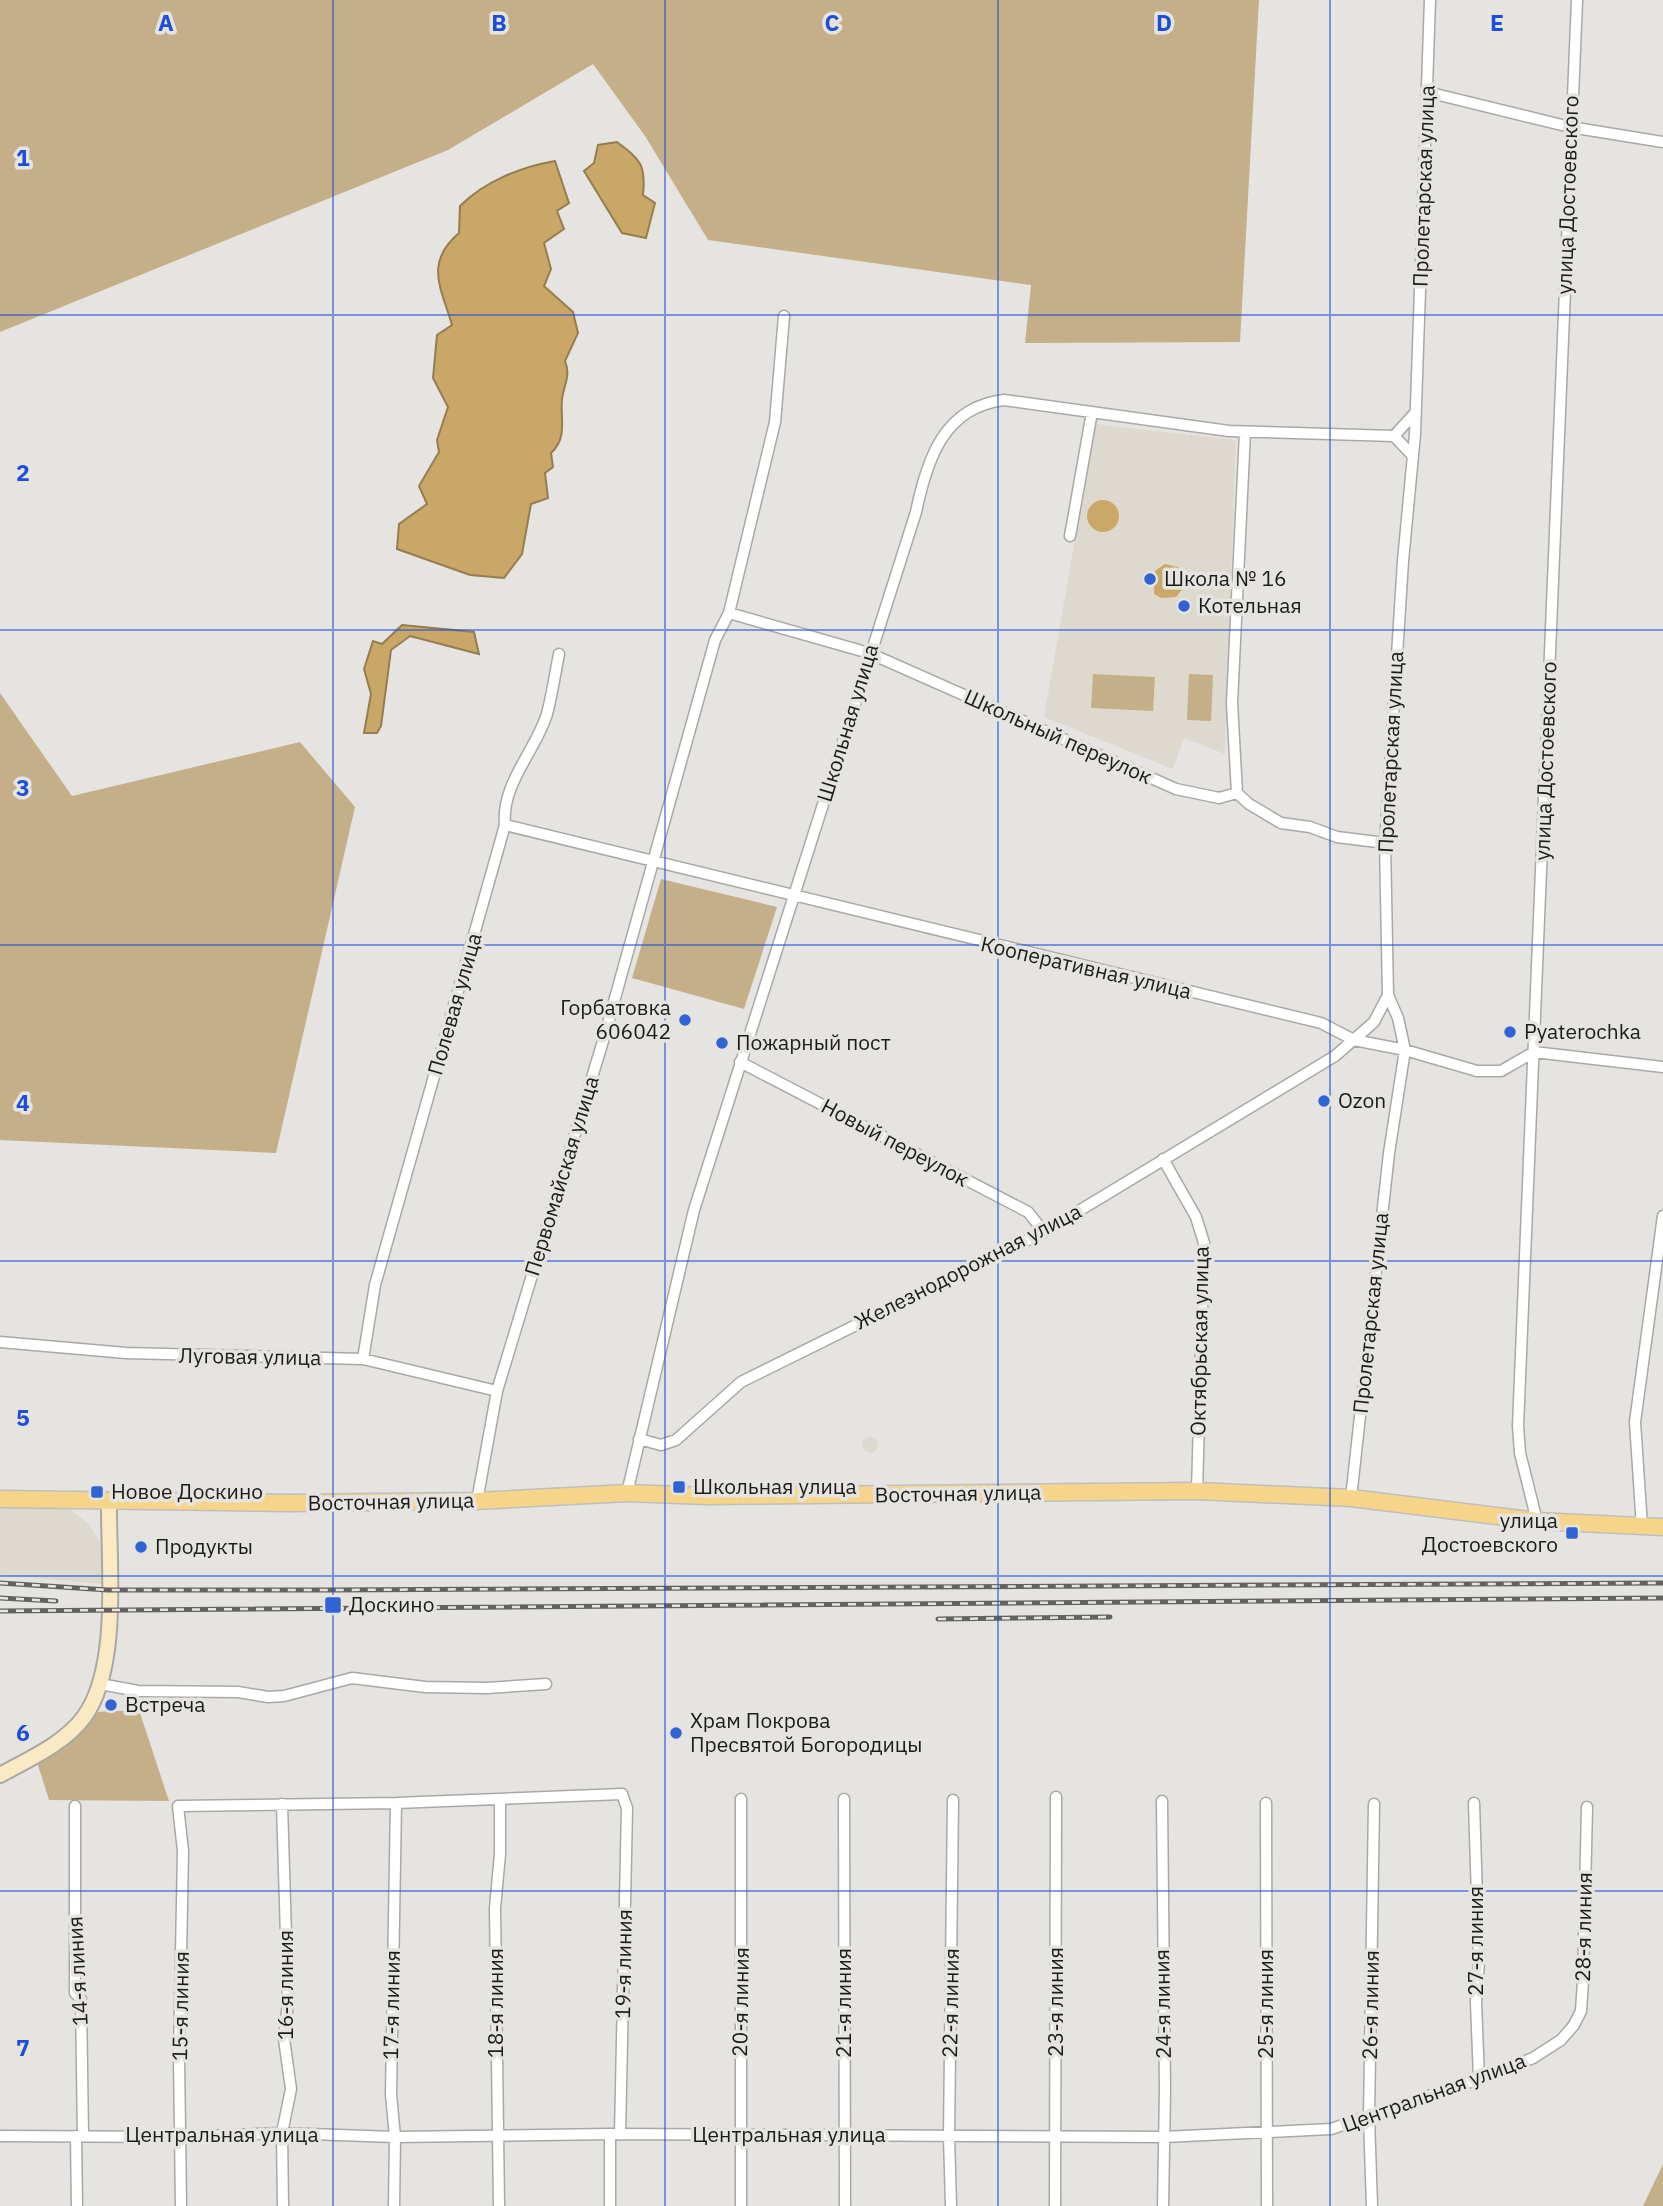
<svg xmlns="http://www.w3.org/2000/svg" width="1663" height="2206" font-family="'IBM Plex Sans',sans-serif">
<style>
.built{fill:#ded9cf}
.green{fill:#c4af89}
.forest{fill:#caa867}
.water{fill:#c9a766;stroke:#957d50;stroke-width:2}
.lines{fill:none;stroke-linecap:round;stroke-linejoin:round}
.street-casing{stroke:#aaa8a5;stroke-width:13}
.secondary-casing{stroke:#aaa8a5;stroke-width:18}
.primary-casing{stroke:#bfbfbf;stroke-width:19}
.street{stroke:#fff;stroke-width:10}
.secondary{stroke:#faeac4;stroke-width:14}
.primary{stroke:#f6d48a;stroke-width:16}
.rail-casing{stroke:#626260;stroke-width:5}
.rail{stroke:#e6e4e1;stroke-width:2.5;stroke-dasharray:8;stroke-linecap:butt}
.grid{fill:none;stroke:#1d4ed8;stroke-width:2;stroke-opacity:0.55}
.poi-dot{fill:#2f64d2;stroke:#e6e4e1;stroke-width:2.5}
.labels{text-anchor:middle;stroke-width:7;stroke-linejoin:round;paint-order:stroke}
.street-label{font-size:21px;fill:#1c1c1b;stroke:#e6e4e1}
.poi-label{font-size:21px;fill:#1c1c1b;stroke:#e6e4e1;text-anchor:start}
.grid-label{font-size:23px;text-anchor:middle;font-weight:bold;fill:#1d4ed8;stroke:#e6e4e1;stroke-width:7;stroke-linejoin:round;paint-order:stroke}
</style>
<rect width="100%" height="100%" fill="#e6e4e1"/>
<!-- built -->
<path class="built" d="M1095,424L1236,440L1225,754L1184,738L1173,769L1044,717Z
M862 1445a8 8 0 1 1 16 0a8 8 0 1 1-16 0Z
M0,1508L69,1509L88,1523L101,1544L102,1584L0,1575Z"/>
<!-- green -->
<path class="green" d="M0,0H1259L1240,342L1025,343L1031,285L708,240L645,136L593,64L448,150L0,332Z
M1093,674L1155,677L1153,711L1091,708Z
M1189,674L1213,675L1211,721L1187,720Z
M0,693L72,796L300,742L355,807L276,1153L0,1140Z
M661,879L777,907L744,1009L632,978Z
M139,1710L169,1801L49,1800L37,1762L76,1737L96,1712Z
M1663,2164V2206H1643Z"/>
<!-- forest -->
<path class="forest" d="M1087 516a16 16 0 1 1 32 0a16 16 0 1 1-32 0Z
M1165,564L1178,567L1185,576L1184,587L1176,597L1161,598L1154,594L1155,571Z"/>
<!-- water -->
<path class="water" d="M617,142C641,160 646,165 643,195L655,203L646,238L622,233L584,171L594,163L598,145Z
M555,161L569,203L557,211L564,229L544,243L551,269L544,286L573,312L578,333L565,361C571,376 564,384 562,399C560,418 568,438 551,453L553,467L545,473L548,498L531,504L522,554L504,578L470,575L397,549L399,524L427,504L419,486L439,452L437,440L448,407L433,378L437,335L452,325C441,287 424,263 459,233L460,206C485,181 521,167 555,161Z
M402,625L474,632L479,654L410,636L391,650L381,726L377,733H364L371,694L364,669L373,641L382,644Z"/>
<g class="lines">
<!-- street casing -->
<g class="street-casing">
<path id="street" d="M1427,92L1570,127L1663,142
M1394,436L1413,456
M1070,536L1092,412
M729,613L869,653L1176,789L1219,798L1237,793L1249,804L1281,823L1310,827L1337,837L1385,843
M1237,793L1232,703L1245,432
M505,825L1321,1023L1354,1040L1405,1050L1477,1071H1501L1534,1052L1663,1067
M740,1062L1028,1212L1044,1232
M1163,1159L1196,1217L1204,1243L1197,1491
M0,1342L126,1353L363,1359L497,1391
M363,1359L375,1285L505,825C501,784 535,752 547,714C552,695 555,674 559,654
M639,1439L661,1445L676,1440L741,1382L1044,1232L1335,1056L1374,1022L1388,995
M627,1493L694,1210L916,512C927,459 944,407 1004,400L1229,431L1394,436L1415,413
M1351,1498L1389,1153L1405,1050L1398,1018L1388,995L1385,843L1403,561L1415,434L1430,0
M477,1501L497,1391L603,1041L715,640L729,613L775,422L784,316
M1537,1521L1520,1453L1518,1426L1577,0
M1642,1527L1635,1422L1663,1216
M100,1684L138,1691L238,1692L268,1697L284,1696L352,1678L425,1687L487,1688L546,1684
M844,1799L845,2206
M1162,1801L1165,2090L1163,2206
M1266,1803L1267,2206
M1474,1803L1479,1962L1476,2002L1479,2079
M282,1804L288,2003L284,2039L291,2089L282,2133L283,2206
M75,1806V1993L81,1999L83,2136
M0,2136L181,2137L282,2133L395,2137L610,2134L1164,2137L1331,2129L1479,2079L1533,2058L1561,2040L1574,2025L1581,2011L1583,1981L1587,1807
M76,2136L77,2206
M181,2206L179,2058L183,1851L178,1806L396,1803L622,1794L627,1808L620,2134
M394,2206L395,2137L391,2094L396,1803
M499,2206L495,1908L500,1854V1799
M610,2206V2134
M741,2206V1799
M951,2206L949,2136L953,1800
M1055,2206L1056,1797
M1372,2206L1369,2118L1374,1804"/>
</g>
<!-- secondary casing -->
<g class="secondary-casing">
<path id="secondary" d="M0,1775C29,1759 64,1744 84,1717C121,1666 108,1562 109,1500"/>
</g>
<!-- primary casing -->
<g class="primary-casing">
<path id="primary" d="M0,1499L288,1503L477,1501L627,1493L706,1496L1197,1491L1351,1498L1537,1521L1663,1527"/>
</g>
<!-- street -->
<use href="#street" class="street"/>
<!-- secondary -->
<use href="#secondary" class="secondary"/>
<!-- primary -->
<use href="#primary" class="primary"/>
<!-- rail casing -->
<g class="rail-casing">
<path id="rail" d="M0,1583L108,1590H332L1663,1583
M0,1598L56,1601
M0,1611L1663,1598
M938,1619L1110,1617"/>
</g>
<!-- rail -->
<use href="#rail" class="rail"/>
</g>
<!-- grid -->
<path class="grid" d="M333,0V2206M665,0V2206M998,0V2206M1330,0V2206M0,315H1663M0,630H1663M0,945H1663M0,1261H1663M0,1576H1663M0,1891H1663"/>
<!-- markers -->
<g class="poi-dot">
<circle cx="1150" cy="579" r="7"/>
<circle cx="1184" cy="606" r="7"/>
<circle cx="685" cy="1020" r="7"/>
<circle cx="1510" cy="1032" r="7"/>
<circle cx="722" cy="1043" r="7"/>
<circle cx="1324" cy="1101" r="7"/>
<rect x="672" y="1480" width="14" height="14" rx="3.5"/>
<rect x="90" y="1485" width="14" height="14" rx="3.5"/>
<rect x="1565" y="1526" width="14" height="14" rx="3.5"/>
<circle cx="141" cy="1547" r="7"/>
<rect x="324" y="1596" width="18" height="18" rx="3.5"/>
<circle cx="111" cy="1705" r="7"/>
<circle cx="676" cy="1733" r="7"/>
</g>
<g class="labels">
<!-- street labels -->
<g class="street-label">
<text transform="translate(1424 186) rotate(-88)" y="7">Пролетарская улица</text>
<text transform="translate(1568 195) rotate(-88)" y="7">улица Достоевского</text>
<text transform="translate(848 723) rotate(-73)" y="7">Школьная улица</text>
<text transform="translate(1058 737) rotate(24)" y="7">Школьный переулок</text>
<text transform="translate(1391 752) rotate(-87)" y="7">Пролетарская улица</text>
<text transform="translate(1546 761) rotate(-88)" y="7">улица Достоевского</text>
<text transform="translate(1086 968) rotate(13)" y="7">Кооперативная улица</text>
<text transform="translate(455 1004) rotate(-74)" y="7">Полевая улица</text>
<text transform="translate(895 1143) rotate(28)" y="7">Новый переулок</text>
<text transform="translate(562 1176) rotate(-73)" y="7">Первомайская улица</text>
<text transform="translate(968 1267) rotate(-27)" y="7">Железнодорожная улица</text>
<text transform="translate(1371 1313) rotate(-84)" y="7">Пролетарская улица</text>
<text transform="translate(1200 1341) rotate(-89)" y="7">Октябрьская улица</text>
<text transform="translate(250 1357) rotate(1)" y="7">Луговая улица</text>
<text transform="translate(958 1494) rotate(-1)" y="7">Восточная улица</text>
<text transform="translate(391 1502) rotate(-1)" y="7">Восточная улица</text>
<text transform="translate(1584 1927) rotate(-89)" y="7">28-я линия</text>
<text transform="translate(1476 1941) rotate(-90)" y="7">27-я линия</text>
<text transform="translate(624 1964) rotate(-89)" y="7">19-я линия</text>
<text transform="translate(78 1971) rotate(-93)" y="7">14-я линия</text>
<text transform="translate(286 1985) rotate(-90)" y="7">16-я линия</text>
<text transform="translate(741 2002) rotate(-89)" y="7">20-я линия</text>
<text transform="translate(1056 2002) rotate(-90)" y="7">23-я линия</text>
<text transform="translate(496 2003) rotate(-90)" y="7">18-я линия</text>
<text transform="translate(844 2003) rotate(-90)" y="7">21-я линия</text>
<text transform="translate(951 2003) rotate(-89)" y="7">22-я линия</text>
<text transform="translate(1163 2004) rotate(-91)" y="7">24-я линия</text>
<text transform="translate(1266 2004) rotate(-90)" y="7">25-я линия</text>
<text transform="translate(392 2005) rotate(-89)" y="7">17-я линия</text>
<text transform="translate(1371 2005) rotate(-89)" y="7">26-я линия</text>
<text transform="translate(181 2006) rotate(-89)" y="7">15-я линия</text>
<text transform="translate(1434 2093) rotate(-20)" y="7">Центральная улица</text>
<text x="222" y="2142">Центральная улица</text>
<text x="789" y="2142">Центральная улица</text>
</g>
<!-- poi labels -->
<g class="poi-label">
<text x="1164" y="586">Школа № 16</text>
<text x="1198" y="613">Котельная</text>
<text x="671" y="1015" text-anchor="end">Горбатовка<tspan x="671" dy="24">606042</tspan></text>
<text x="1524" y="1039">Pyaterochka</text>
<text x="736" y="1050">Пожарный пост</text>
<text x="1338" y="1108">Ozon</text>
<text x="693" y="1494">Школьная улица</text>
<text x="111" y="1499">Новое Доскино</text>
<text x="1558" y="1528" text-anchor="end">улица<tspan x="1558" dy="24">Достоевского</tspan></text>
<text x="155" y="1554">Продукты</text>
<text x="349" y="1612">Доскино</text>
<text x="125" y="1712">Встреча</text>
<text x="690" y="1728">Храм Покрова<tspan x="690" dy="24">Пресвятой Богородицы</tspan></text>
</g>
</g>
<g class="grid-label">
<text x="166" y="31">A</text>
<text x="499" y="31">B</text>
<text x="832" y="31">C</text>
<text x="1164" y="31">D</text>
<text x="1497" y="31">E</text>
<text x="23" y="166">1</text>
<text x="23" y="481">2</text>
<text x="23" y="796">3</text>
<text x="23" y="1111">4</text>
<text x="23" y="1426">5</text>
<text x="23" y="1741">6</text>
<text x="23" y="2056">7</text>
</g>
</svg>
